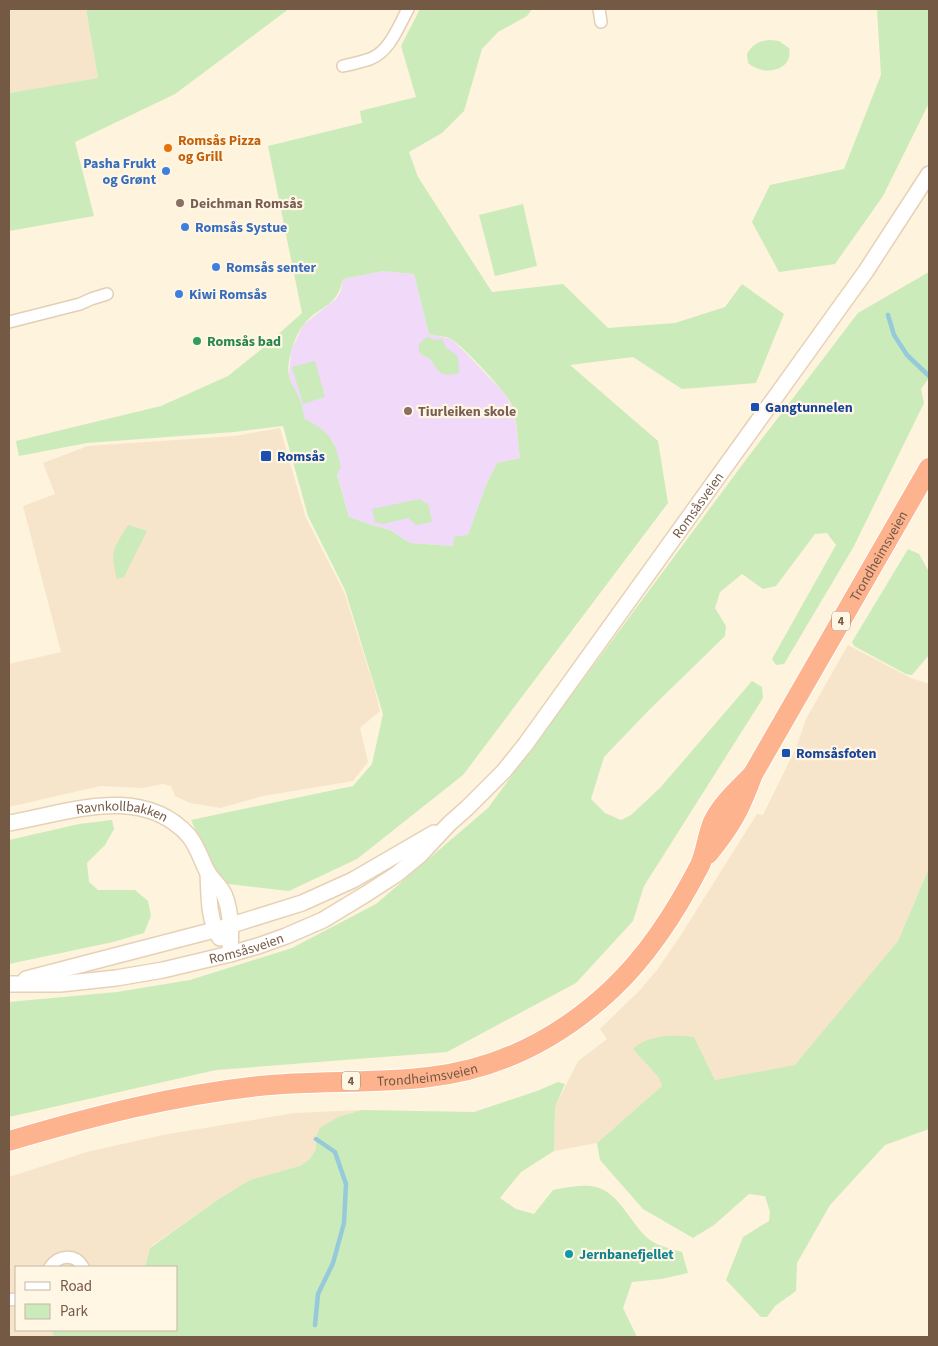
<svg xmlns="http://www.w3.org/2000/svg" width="938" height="1346" font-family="'Source Sans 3',sans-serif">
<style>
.residential{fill:#f6e5ca}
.education{fill:#f0d9f9}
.green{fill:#cbebbb;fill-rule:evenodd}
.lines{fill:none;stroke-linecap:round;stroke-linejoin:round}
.stream{stroke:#96cada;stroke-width:4.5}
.street-casing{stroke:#e2cfb8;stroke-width:14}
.secondary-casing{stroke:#e7d1b6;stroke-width:18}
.highway-casing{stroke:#fff;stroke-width:22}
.street{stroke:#fff;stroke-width:11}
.secondary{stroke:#fff;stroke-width:15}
.highway{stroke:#fdb38e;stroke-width:20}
.food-dot{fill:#e8710a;stroke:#fff6e4;stroke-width:2}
.shop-dot{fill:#3f7fe0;stroke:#fff6e4;stroke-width:2}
.education-dot{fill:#8d6e63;stroke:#fff6e4;stroke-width:2}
.leisure-dot{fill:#2e9e5b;stroke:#fff6e4;stroke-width:2}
.transit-dot{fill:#1a4fb4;stroke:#fff6e4;stroke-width:2}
.culture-dot{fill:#0f9aa8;stroke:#fff6e4;stroke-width:2}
.labels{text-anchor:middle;stroke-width:4.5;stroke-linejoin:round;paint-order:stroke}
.shield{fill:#fff6e4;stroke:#9e8874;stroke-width:1}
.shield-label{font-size:12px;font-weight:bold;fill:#745944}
.food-label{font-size:14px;font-weight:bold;fill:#c56008;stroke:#fff6e4;text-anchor:start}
.shop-label{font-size:14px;font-weight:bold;fill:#366cbe;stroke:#fff6e4;text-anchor:start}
.education-label{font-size:14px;font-weight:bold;fill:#785e54;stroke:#fff6e4;text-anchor:start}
.leisure-label{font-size:14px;font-weight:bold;fill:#27864d;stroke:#fff6e4;text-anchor:start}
.transit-label{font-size:14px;font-weight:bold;fill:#164399;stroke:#fff6e4;text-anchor:start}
.street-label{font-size:14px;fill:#745944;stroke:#fff6e4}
.culture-label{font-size:14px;font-weight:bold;fill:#0d838f;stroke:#fff6e4;text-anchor:start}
</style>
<rect width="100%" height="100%" fill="#fef3dc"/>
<!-- residential -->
<path class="residential" d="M9,9H86L98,78L9,93Z
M280,428L306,518L344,592L374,687L380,711L360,728L368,762L353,781L263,796L220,808L190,803L175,796L171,786L163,784L142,788L100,786L9,807V664L61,652L23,506L55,494L43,463L88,446L235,436Z
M848,645L911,678L929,684V868L898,941L795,1066L715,1080L694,1037L633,1049L659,1078L662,1086L597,1143L554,1151L555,1107L578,1061L607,1039L600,1029L641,989L657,970L679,938L757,814L763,815L796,748L806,719Z
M362,1110L338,1117L316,1137V1149L310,1159L300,1166L276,1174L216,1201L150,1247L145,1267H16V1330H52L54,1337H9V1177L87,1152L163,1135L295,1113Z"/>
<!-- education -->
<path class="education" d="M383,271L414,274L429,334L451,339L467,354L504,393L512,406L515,416L520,458L497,463L486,485L468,535L454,546L410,543L390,530L372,525L349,517L337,473L334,443L325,432L305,419L297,394L293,388L289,376L291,351L303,325L336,299L341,291L343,279Z"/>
<!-- green -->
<path class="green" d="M86,9H287L286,11L175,94L75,142L94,216L9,231V93L98,78Z
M420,9H532L527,16L498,32L482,49L464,111L442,133L409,152L418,177L492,292L563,284L608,328L675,323L725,307L742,284L784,314L756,383L682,389L633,357L570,365L658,441L668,503L463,775L357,859L289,891L220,883L191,820L353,786L372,764L383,714L345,590L308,516L283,426L234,432L87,443L19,456L16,441L161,406L228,376L263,348L302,313L268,146L362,123L360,111L416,97L401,46ZM383,271L414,274L429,334C436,336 446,336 451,339C464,347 506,392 512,405C517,416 518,444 520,458L497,463L486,485L468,535L454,537L453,546L410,543L390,530L372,525L349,517L337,474L341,467C335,440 330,432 305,419C303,411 301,400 297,393C294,388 290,382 289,376C286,362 295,335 304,324C320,305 337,308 343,279Z
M877,9H929V103L883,196L835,264L779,272L752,222L770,185L844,169L881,75Z
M770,40L779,41L789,48C794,71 763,77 748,63L747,54C753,44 759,41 770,40Z
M523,204L537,266L495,276L479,215Z
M929,272V378L921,389L924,403L854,546L784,664L776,665L772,659L836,545L827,533L815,534L776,586L763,589L742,574L720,592L715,608L726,626L725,636L650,709L604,757L591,799L605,813L621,820L631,815L660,788L752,681L762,687L763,698L644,886L633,921L576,983L447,1052L216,1070L9,1117V1002L117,992L190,980L292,948L376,904L488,808L748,457L858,313Z
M429,337L434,340L440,339L443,340L446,348L458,356C457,362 460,366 459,373C441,377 440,374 431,360C428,356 424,358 421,354C415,347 421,339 429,337Z
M315,361L325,397L303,404L292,367Z
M420,499L426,504L428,503L432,522L416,525L408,518L383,524L375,522L372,509Z
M128,525L147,531L124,577L117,579C110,550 113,550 128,525Z
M908,549L919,554L929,572V655L912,675L906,674L854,646L852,642Z
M112,820L114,829L105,845L87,863L89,882L98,890H135L148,901L151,916L144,933L113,942L9,964V840L79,824Z
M929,868V1129L885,1145L830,1205L797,1263L796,1291L775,1306L767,1317H761L726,1280L743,1237L769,1221L770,1212L765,1196L749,1194L714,1225L693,1238L643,1209L600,1160L597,1143L662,1086L659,1078L633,1049C649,1034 674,1035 694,1037L715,1080L795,1065L898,941Z
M558,1082L565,1084L555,1107L554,1151L521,1172L500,1198L516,1209L534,1214L553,1190C591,1183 605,1181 629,1216C636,1225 643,1236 653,1242C661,1247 673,1249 682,1252L688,1273L661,1279L632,1282L623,1308L637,1337H54L52,1330H176V1267H145L150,1248L216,1201L250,1180L300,1166L310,1159L316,1149V1137L320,1128L338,1117L362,1110L474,1112L537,1091Z"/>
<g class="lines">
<!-- stream -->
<path class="stream" d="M888,315L894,335L907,355L929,376
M315,1325L318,1294L333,1263L344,1223L346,1184L335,1152L316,1139"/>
<!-- street casing -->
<g class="street-casing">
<path id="street" d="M599,9L601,22
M343,66C352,64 361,62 370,59C390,51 398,27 408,9
M9,322L80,304L91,299L107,294
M50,1267C59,1255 75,1253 83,1267
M9,1300L16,1299"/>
</g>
<!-- secondary casing -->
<g class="secondary-casing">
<g id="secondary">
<path id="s1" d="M9,823C67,813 142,783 189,836C198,847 201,860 208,873C213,880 220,886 224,894C232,913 231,935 230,954"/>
<path d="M208,872C209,894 208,920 220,938"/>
<path d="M26,979L222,928L302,903L353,880L434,833"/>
<path id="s2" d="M9,984H60L116,978L163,970L230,954L258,946L286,936L323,920L366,894L397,874L420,855L449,824L467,808L504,771L525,745L866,271L929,174"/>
</g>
</g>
<!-- highway casing -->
<g class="highway-casing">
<g id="highway">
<path id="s3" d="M708,854C732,825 740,809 753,774L929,468"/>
<path id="s4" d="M9,1141C90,1117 174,1095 259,1086C315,1080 373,1084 429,1077C499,1069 561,1037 612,989C649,954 677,910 700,865C706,852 707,836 713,822C722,803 739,789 753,774"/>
</g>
</g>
<!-- street -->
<use href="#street" class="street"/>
<!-- secondary -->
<use href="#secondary" class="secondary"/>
<!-- highway -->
<use href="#highway" class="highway"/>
</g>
<!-- markers -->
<circle class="food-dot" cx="168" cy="148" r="5"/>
<g class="shop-dot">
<circle cx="166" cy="171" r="5"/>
<circle cx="185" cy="227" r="5"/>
<circle cx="216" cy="267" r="5"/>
<circle cx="179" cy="294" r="5"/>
</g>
<g class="education-dot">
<circle cx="180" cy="203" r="5"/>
<circle cx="408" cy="411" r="5"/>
</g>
<circle class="leisure-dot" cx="197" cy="341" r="5"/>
<g class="transit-dot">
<rect x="750" y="402" width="10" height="10" rx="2.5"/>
<rect x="260" y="450" width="12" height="12" rx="2.5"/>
<rect x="781" y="748" width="10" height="10" rx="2.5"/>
</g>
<circle class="culture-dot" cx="569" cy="1254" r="5"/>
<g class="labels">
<!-- shield labels -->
<g class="shield">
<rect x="832" y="611.5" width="18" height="19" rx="4"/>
<rect x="342" y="1071.5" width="18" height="19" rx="4"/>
</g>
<g class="shield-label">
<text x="841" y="625">4</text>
<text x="351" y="1085">4</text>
</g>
<!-- food labels -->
<g class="food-label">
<text x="178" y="145">Romsås Pizza<tspan x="178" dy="16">og Grill</tspan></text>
</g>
<!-- shop labels -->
<g class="shop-label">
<text x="156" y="168" text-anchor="end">Pasha Frukt<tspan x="156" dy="16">og Grønt</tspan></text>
<text x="195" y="232">Romsås Systue</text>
<text x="226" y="272">Romsås senter</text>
<text x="189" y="299">Kiwi Romsås</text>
</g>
<!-- education labels -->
<g class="education-label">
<text x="190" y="208">Deichman Romsås</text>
<text x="418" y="416">Tiurleiken skole</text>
</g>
<!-- leisure labels -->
<g class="leisure-label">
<text x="207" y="346">Romsås bad</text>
</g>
<!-- transit labels -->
<g class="transit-label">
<text x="765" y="412">Gangtunnelen</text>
<text x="277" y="461">Romsås</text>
<text x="796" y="758">Romsåsfoten</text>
</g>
<!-- street labels -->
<g class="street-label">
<text dy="5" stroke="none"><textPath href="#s2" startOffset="888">Romsåsveien</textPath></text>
<text dy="5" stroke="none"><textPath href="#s3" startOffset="344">Trondheimsveien</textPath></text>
<text dy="5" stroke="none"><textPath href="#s1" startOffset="115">Ravnkollbakken</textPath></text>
<text dy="5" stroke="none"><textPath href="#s2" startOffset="241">Romsåsveien</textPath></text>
<text dy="5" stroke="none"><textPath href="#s4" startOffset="425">Trondheimsveien</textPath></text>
</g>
<!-- culture labels -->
<g class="culture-label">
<text x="579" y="1259">Jernbanefjellet</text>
</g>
</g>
<!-- border -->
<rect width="938" height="1346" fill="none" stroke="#745944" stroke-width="20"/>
<!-- legend -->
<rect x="15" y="1266" width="162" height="65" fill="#fff6e4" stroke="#c7b7a4"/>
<rect x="25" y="1282" width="25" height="8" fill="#ffffff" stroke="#c7b7a4"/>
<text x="60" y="1291" font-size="15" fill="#745944">Road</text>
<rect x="25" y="1304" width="25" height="15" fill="#cbebbb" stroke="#c7b7a4"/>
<text x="60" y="1316" font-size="15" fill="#745944">Park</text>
</svg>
